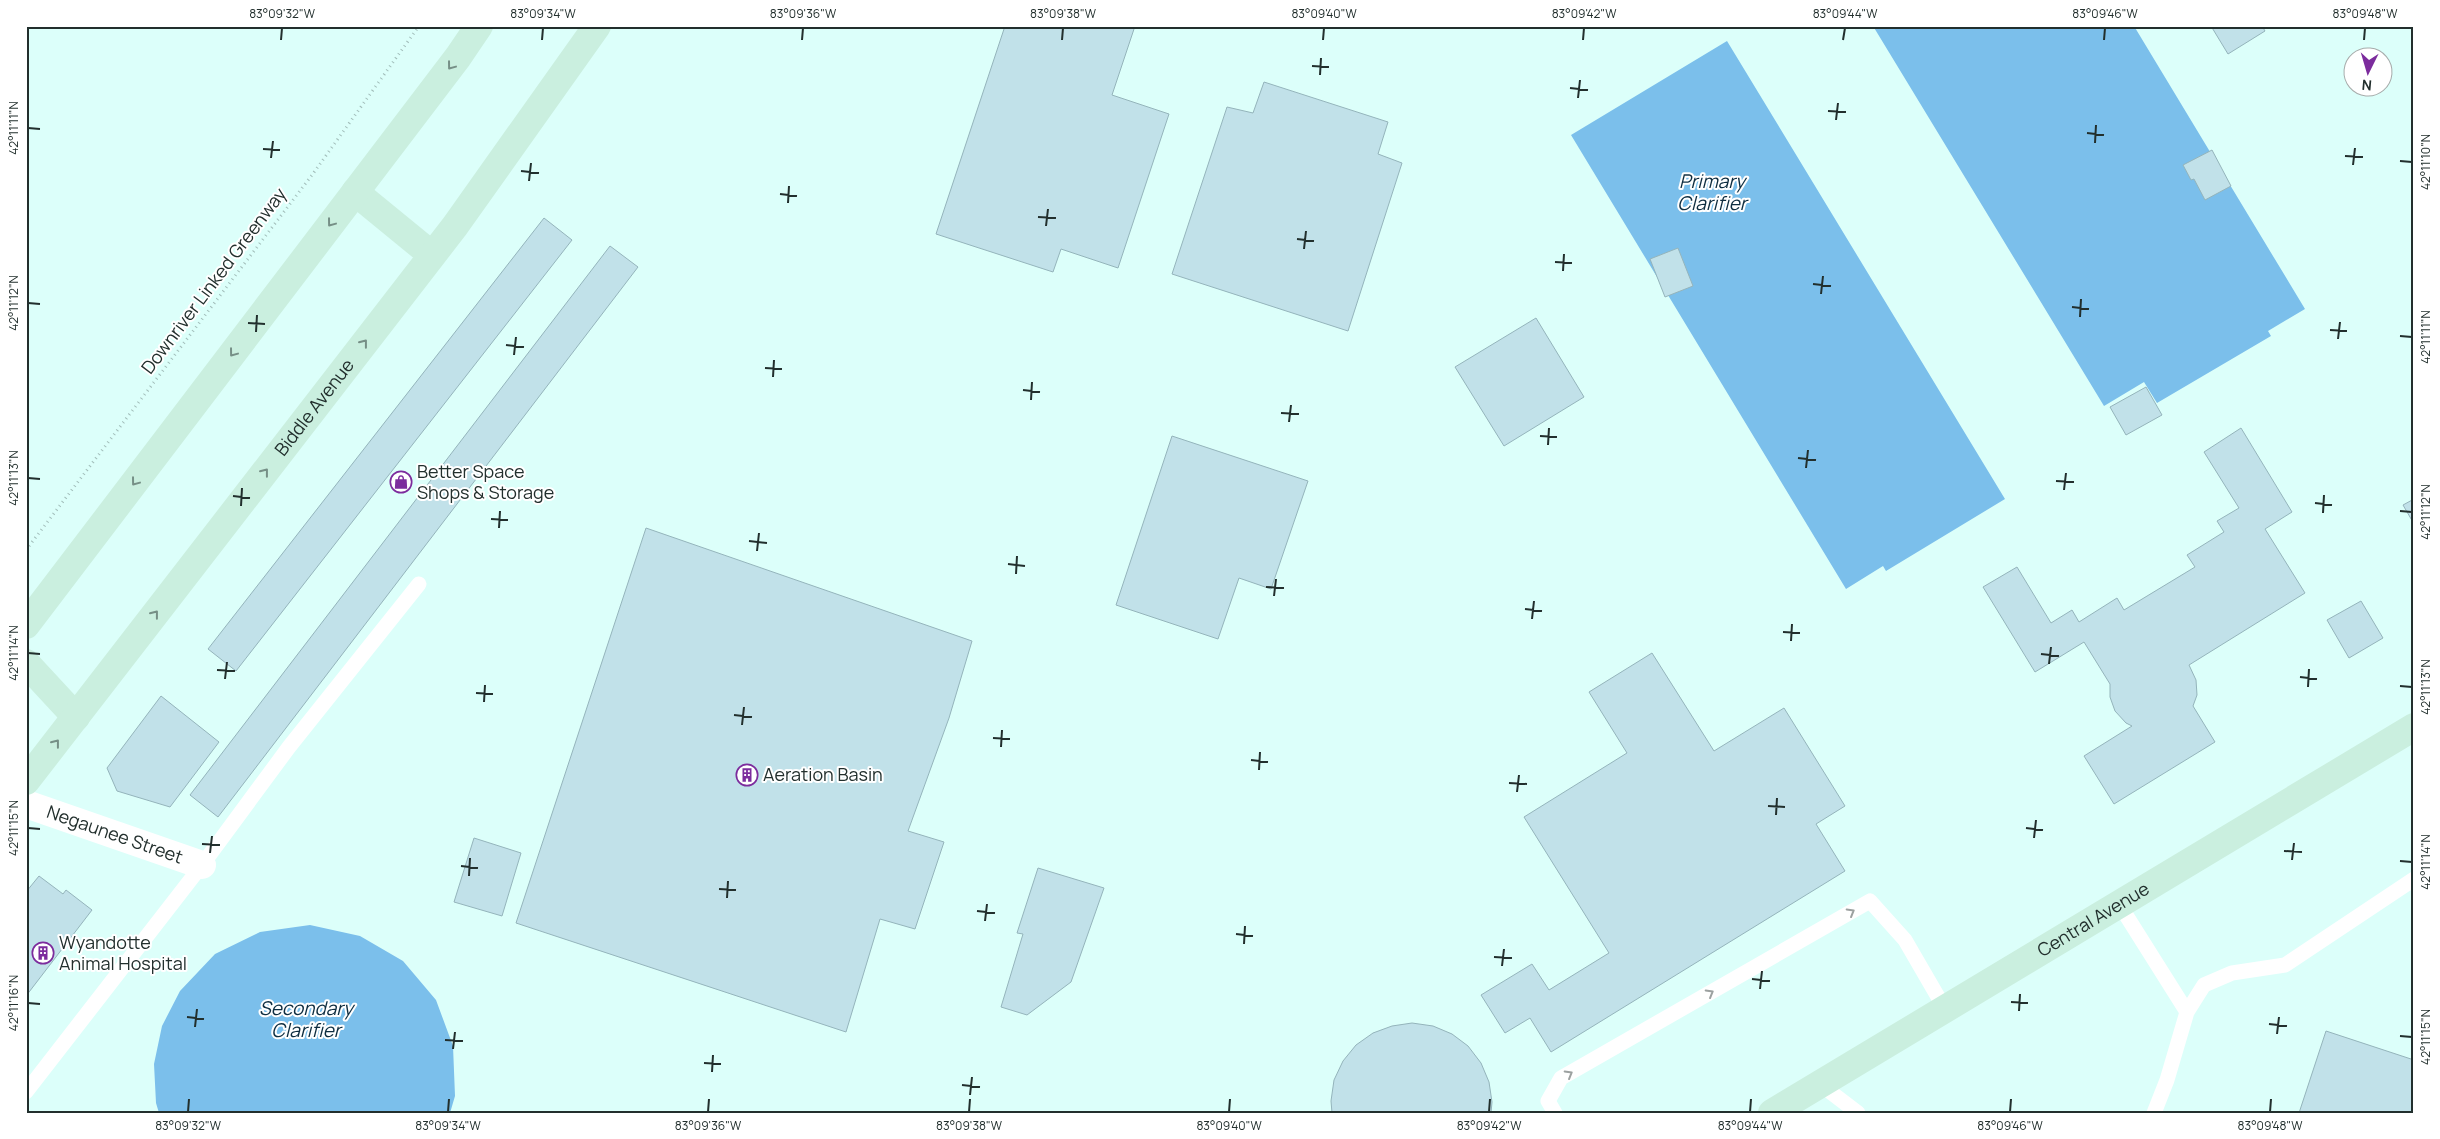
<svg xmlns="http://www.w3.org/2000/svg" width="2440" height="1139" font-family="Manrope,sans-serif">
<style>
.water{fill:#7bbfeb}
.building{fill:#c1e1e9;stroke:#94b4bb}
.lines{fill:none;stroke-linecap:round;stroke-linejoin:round}
.path{stroke:#a2beba;stroke-width:3;stroke-dasharray:1 4;stroke-linecap:butt}
.lane{stroke:#fff;stroke-width:15}
.street{stroke:#fff;stroke-width:28}
.secondary{stroke:#caefdf;stroke-width:28}
.oneway{stroke:#768f86}
.oneway2{stroke:#9ca1a0}
.ticks{fill:none;stroke:#222f2d;stroke-width:2}
.labels{text-anchor:middle;stroke-width:4;stroke-linejoin:round;paint-order:stroke}
.street-label{font-size:18px;fill:#222f2d;stroke:#fff}
.poi-label{font-size:18px;fill:#222f2d;stroke:#fff;text-anchor:start}
.water-label{font-size:19px;font-style:italic;fill:#0e2d40;stroke:#fff}
.neatline{fill:none;stroke:#222f2d;stroke-width:2}
.ticks-label{font-size:12px;text-anchor:middle;fill:#222f2d}
</style>
<rect width="100%" height="100%" fill="#dcfffa"/>
<!-- water -->
<path class="water" d="M1873,26H2134L2305,309L2268,331L2271,336L2157,403L2144,382L2104,406Z
M1727,41L2005,499L1886,571L1883,566L1846,589L1571,135Z
M310,925L360,936L403,961L436,1000L453,1046L455,1096L450,1113H159L156,1103L154,1064L162,1026L180,991L215,954L260,932Z"/>
<!-- building -->
<path class="building" d="M1005,26H1135L1112,95L1169,114L1118,268L1061,249L1053,272L936,234Z
M2211,26H2262L2265,31L2228,54Z
M1264,82L1388,122L1378,154L1402,163L1348,331L1172,274L1227,107L1253,113Z
M2212,150L2231,186L2205,200L2194,179L2191,180L2183,165Z
M544,218L572,240L236,671L208,649Z
M610,246L638,267L218,817L190,795Z
M1678,248L1693,286L1665,297L1650,259Z
M1536,318L1584,397L1504,446L1455,367Z
M2146,387L2162,415L2126,435L2110,407Z
M2241,428L2292,512L2265,529L2305,593L2189,665L2196,680L2197,695L2193,706L2215,742L2114,804L2084,756L2132,726L2126,723L2115,711L2110,697V684L2084,642L2035,672L1983,587L2017,567L2051,623L2072,610L2079,622L2117,598L2124,610L2195,567L2187,555L2224,532L2217,521L2239,508L2204,452Z
M1172,436L1308,481L1271,589L1239,578L1218,639L1116,605Z
M2414,499V524L2403,505Z
M646,528L972,641L949,718L908,831L944,842L915,929L880,919L846,1032L516,923Z
M2361,601L2383,638L2349,658L2327,620Z
M1652,653L1714,751L1784,708L1845,806L1816,824L1845,871L1551,1052L1530,1018L1505,1033L1481,995L1532,964L1549,990L1609,953L1524,817L1627,753L1589,692Z
M161,696L219,742L170,807L117,791L107,768Z
M474,838L521,853L502,916L454,902Z
M1038,868L1104,888L1071,982L1027,1015L1001,1007L1023,934L1017,933Z
M39,876L63,894L66,890L92,910L26,996V892Z
M1412,1023L1433,1026L1452,1034L1468,1046L1481,1063L1489,1082L1492,1102L1491,1113H1332L1331,1101L1334,1080L1343,1061L1356,1045L1373,1033L1392,1026Z
M2326,1031L2414,1060V1113H2299Z"/>
<g class="lines">
<!-- path -->
<path class="path" d="M26,550L312,175L419,26"/>
<!-- lane -->
<path class="lane" d="M2119,904L2187,1012
M1820,1084L1858,1113
M26,1092L202,865L289,747L419,584
M1555,1113L1548,1101L1561,1078L1870,901L1905,940L1945,1009
M2154,1113L2167,1080L2187,1012L2204,985L2232,973L2285,965L2414,879"/>
<!-- street -->
<path class="street" id="s1" d="M26,804L202,865"/>
<!-- secondary -->
<g class="secondary">
<path d="M355,192L432,255"/>
<path d="M26,625L458,57L479,26"/>
<path d="M26,663L76,717"/>
<path id="s2" d="M26,781L455,226L597,26"/>
<path id="s3" d="M1772,1113L2414,727"/>
</g>
</g>
<!-- one-way arrows -->
<defs><path id="oneway-chevron" d="M-2-3.5L2.5 0L-2 3.5" fill="none" stroke-width="1.6" stroke-linecap="round" stroke-linejoin="round" transform="scale(1.25)"/></defs>
<g class="oneway">
<use href="#oneway-chevron" transform="translate(451 66) rotate(127)"/>
<use href="#oneway-chevron" transform="translate(331 223) rotate(127)"/>
<use href="#oneway-chevron" transform="translate(364 343) rotate(-52)"/>
<use href="#oneway-chevron" transform="translate(233 353) rotate(127)"/>
<use href="#oneway-chevron" transform="translate(265 472) rotate(-52)"/>
<use href="#oneway-chevron" transform="translate(135 482) rotate(127)"/>
<use href="#oneway-chevron" transform="translate(155 614) rotate(-52)"/>
<use href="#oneway-chevron" transform="translate(56 743) rotate(-52)"/>
</g>
<g class="oneway2">
<use href="#oneway-chevron" transform="translate(1851 912) rotate(-30)"/>
<use href="#oneway-chevron" transform="translate(1710 993) rotate(-30)"/>
<use href="#oneway-chevron" transform="translate(1569 1074) rotate(-30)"/>
</g>
<!-- ticks -->
<path class="ticks" d="M281,40L282,28M542,40L543,28M802,40L803,28M1062,40L1063,28M1323,40L1324,28M1583,40L1584,28M1843,40L1845,28M2104,40L2105,28M2364,40L2365,28M1312,66L1329,67M1320,75L1321,58M1570,88L1588,90M1578,98L1580,80M1828,111L1846,112M1836,120L1838,103M28,128L40,129M2087,133L2104,135M2095,143L2096,125M263,149L280,150M2345,156L2363,157M271,158L273,141M2400,161L2412,162M2353,165L2355,148M521,171L539,173M529,181L531,163M780,194L797,196M788,203L789,186M1038,217L1056,218M1046,226L1048,209M1297,239L1314,241M1304,249L1306,231M1555,262L1572,263M1563,271L1564,254M1813,284L1831,286M1821,294L1823,276M28,303L40,304M2072,307L2089,309M2080,317L2081,299M248,323L265,324M2330,330L2347,331M256,332L257,315M2400,336L2412,337M2338,339L2340,322M506,345L524,347M514,355L516,337M765,368L782,369M773,377L774,360M1023,390L1040,392M1031,400L1032,382M1281,413L1299,414M1289,422L1291,405M1540,436L1557,437M1548,445L1549,428M1798,458L1816,460M1806,468L1808,450M28,478L40,479M2056,481L2074,482M2064,490L2066,473M233,496L250,498M2315,503L2332,505M241,506L242,488M2400,511L2412,512M2323,513L2324,495M491,519L508,520M499,528L500,511M749,541L767,543M757,551L759,533M1008,564L1025,566M1016,574L1017,556M1266,587L1284,588M1274,596L1276,579M1525,609L1542,611M1532,619L1534,601M1783,632L1800,633M1791,641L1792,624M28,653L40,654M2041,654L2059,656M2049,664L2051,647M217,670L235,671M2300,677L2317,679M225,679L227,662M2400,686L2412,687M2308,687L2309,669M476,693L493,694M484,702L485,685M734,715L752,717M742,725L744,707M993,738L1010,739M1001,747L1002,730M1251,760L1268,762M1259,770L1260,752M1509,783L1527,784M1517,792L1519,775M1768,806L1785,807M1776,815L1777,798M28,828L40,829M2026,828L2043,830M2034,838L2036,820M202,844L220,845M2284,851L2302,852M210,853L212,836M2292,860L2294,843M2400,861L2412,862M461,866L478,868M469,876L470,858M719,889L736,890M727,898L728,881M977,911L995,913M985,921L987,904M1236,934L1253,936M1244,944L1245,926M1494,957L1512,958M1502,966L1504,949M1752,979L1770,981M1760,989L1762,971M2011,1002L2028,1003M28,1003L40,1004M2019,1011L2020,994M187,1017L204,1019M2269,1024L2287,1026M195,1027L197,1009M2277,1034L2279,1017M2400,1036L2412,1037M445,1040L463,1041M453,1049L455,1032M704,1063L721,1064M712,1072L713,1055M962,1085L980,1087M970,1095L972,1077M188,1112L189,1099M448,1112L449,1099M708,1112L709,1099M969,1112L970,1099M1229,1112L1230,1099M1489,1112L1490,1099M1750,1112L1751,1099M2010,1112L2011,1099M2270,1112L2271,1099"/>
<!-- icons -->
<defs>
<g id="shop-ring" transform="scale(1.125)"><circle r="9.5" fill="#fff" stroke="#7c2c9d" stroke-width="1.5"/><path d="M-5-2.5h2.3a2.7 3.5 0 0 1 5.4 0H5L5.5 6h-11ZM-1.5-2.5h3a1.5 2.3 0 0 0-3 0Z" fill="#7c2c9d"/></g>
<g id="building-ring" transform="scale(1.125)"><circle r="9.5" fill="#fff" stroke="#7c2c9d" stroke-width="1.5"/><path d="M-4-6H4V6H1V3H-1V6H-4ZM-2.5-4.3h1.7v1.8h-1.7ZM.8-4.3h1.7v1.8H.8ZM-2.5-1h1.7V.8h-1.7ZM.8-1h1.7V.8H.8Z" fill="#7c2c9d"/></g>
</defs>
<g fill-rule="evenodd">
<use href="#shop-ring" x="401" y="482"/>
<use href="#building-ring" x="747" y="775"/>
<use href="#building-ring" x="43" y="953"/>
</g>
<g class="labels">
<!-- street labels -->
<g class="street-label">
<text transform="translate(214 281) rotate(-53)" y="6">Downriver Linked Greenway</text>
<text dy="6" stroke="none"><textPath href="#s2" startOffset="472">Biddle Avenue</textPath></text>
<text dy="6" stroke="none"><textPath href="#s1" startOffset="94">Negaunee Street</textPath></text>
<text dy="6" stroke="none"><textPath href="#s3" startOffset="375">Central Avenue</textPath></text>
</g>
<!-- poi labels -->
<g class="poi-label">
<text x="417" y="478">Better Space<tspan x="417" dy="21">Shops &amp; Storage</tspan></text>
<text x="763" y="781">Aeration Basin</text>
<text x="59" y="949">Wyandotte<tspan x="59" dy="21">Animal Hospital</tspan></text>
</g>
<!-- water labels -->
<g class="water-label">
<text x="1712" y="188">Primary<tspan x="1712" dy="22">Clarifier</tspan></text>
<text x="306" y="1015">Secondary<tspan x="306" dy="22">Clarifier</tspan></text>
</g>
</g>
<!-- border -->
<rect width="2440" height="1139" fill="none" stroke="#ffffff" stroke-width="55"/>
<!-- north arrow -->
<g transform="translate(2368 72) rotate(185)"><circle r="24" fill="#ffffff" stroke="#a7acab"/>
<path d="M0-4L9 19L0 12L-9 19Z" fill="#7c2c9d"/>
<text y="-8" font-size="14" font-weight="bold" text-anchor="middle" fill="#222f2d">N</text>
</g>
<rect x="28" y="28" width="2384" height="1084" class="neatline"/>
<g class="ticks-label">
<text x="282" y="18">83°09'32"W</text>
<text x="543" y="18">83°09'34"W</text>
<text x="803" y="18">83°09'36"W</text>
<text x="1063" y="18">83°09'38"W</text>
<text x="1324" y="18">83°09'40"W</text>
<text x="1584" y="18">83°09'42"W</text>
<text x="1845" y="18">83°09'44"W</text>
<text x="2105" y="18">83°09'46"W</text>
<text x="2365" y="18">83°09'48"W</text>
<text transform="translate(14 128) rotate(-90)" y="4">42°11'11"N</text>
<text transform="translate(2426 162) rotate(-90)" y="4">42°11'10"N</text>
<text transform="translate(14 303) rotate(-90)" y="4">42°11'12"N</text>
<text transform="translate(2426 337) rotate(-90)" y="4">42°11'11"N</text>
<text transform="translate(14 478) rotate(-90)" y="4">42°11'13"N</text>
<text transform="translate(2426 512) rotate(-90)" y="4">42°11'12"N</text>
<text transform="translate(14 653) rotate(-90)" y="4">42°11'14"N</text>
<text transform="translate(2426 687) rotate(-90)" y="4">42°11'13"N</text>
<text transform="translate(14 828) rotate(-90)" y="4">42°11'15"N</text>
<text transform="translate(2426 862) rotate(-90)" y="4">42°11'14"N</text>
<text transform="translate(14 1003) rotate(-90)" y="4">42°11'16"N</text>
<text transform="translate(2426 1037) rotate(-90)" y="4">42°11'15"N</text>
<text x="188" y="1130">83°09'32"W</text>
<text x="448" y="1130">83°09'34"W</text>
<text x="708" y="1130">83°09'36"W</text>
<text x="969" y="1130">83°09'38"W</text>
<text x="1229" y="1130">83°09'40"W</text>
<text x="1489" y="1130">83°09'42"W</text>
<text x="1750" y="1130">83°09'44"W</text>
<text x="2010" y="1130">83°09'46"W</text>
<text x="2270" y="1130">83°09'48"W</text>
</g>
</svg>
